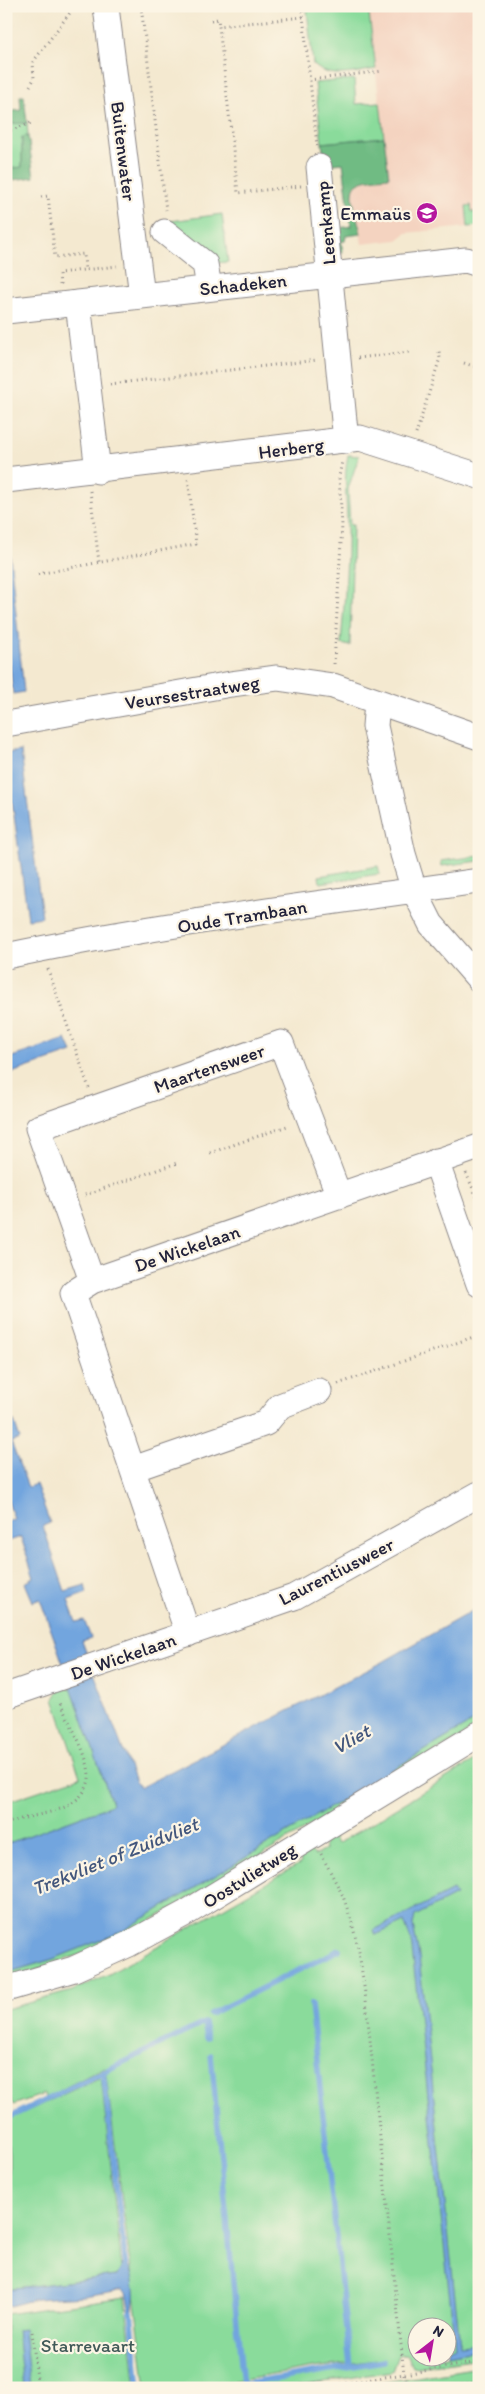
<svg xmlns="http://www.w3.org/2000/svg" width="485" height="2394" font-family="Itim,sans-serif">
<style>
.built{fill:#f4d3c0}
.green{fill:#8adb9b;stroke:#567e6b}
.forest{fill:#6fbb83;stroke:#486e5f}
.water{fill:#72a5de;stroke:#4a648c}
.lines{fill:none;stroke-linecap:round;stroke-linejoin:round}
.stream{stroke:#72a5de;stroke-width:5.5}
.minor-casing{stroke:#8b8686;stroke-width:27}
.path{stroke:#8b8686;stroke-width:3;stroke-dasharray:1 4;stroke-linecap:butt}
.minor{stroke:#fff;stroke-width:25}
.labels{text-anchor:middle;stroke-width:4.5;stroke-linejoin:round;paint-order:stroke}
.street-label{font-size:19px;fill:#22223b;stroke:#fcf5e5}
.poi-label{font-size:19px;fill:#22223b;stroke:#fcf5e5;text-anchor:end}
.park-label{font-size:19px;fill:#415a58;stroke:#fcf5e5}
.water-label{font-size:20px;font-style:italic;fill:#42567c;stroke:#fcf5e5}
</style>
<rect width="100%" height="100%" fill="#fcf5e5"/>
<filter id="ink" filterUnits="userSpaceOnUse"><feTurbulence type="fractalNoise" baseFrequency=".02" numOctaves="2"/><feDisplacementMap in="SourceGraphic" scale="10" xChannelSelector="R" yChannelSelector="G"/><feConvolveMatrix kernelMatrix="1 2 1 2 8 2 1 2 1" color-interpolation-filters="sRGB"/></filter>
<filter id="wash" filterUnits="userSpaceOnUse"><feTurbulence type="fractalNoise" baseFrequency=".0096" numOctaves="4" result="noise"/><feDisplacementMap in="SourceGraphic" scale="20" xChannelSelector="R" yChannelSelector="G"/><feGaussianBlur stdDeviation="1.12" result="paint"/><feColorMatrix in="noise" values="0 0 0 0 0 0 0 0 0 0 0 0 0 0 0 0 0 1.4 0 .05"/><feComposite in="paint" operator="in"/></filter>
<g filter="url(#wash)">
<rect width="100%" height="100%" fill="#f4e9d0"/>
<!-- built -->
<path class="built" d="M368,6H479V226L406,233L397,240L362,244L356,208L351,193L354,186L359,181L388,176Z"/>
<!-- green -->
<path class="green" d="M337,6H368L376,69C355,72 329,81 313,64L307,10Z
M354,79L356,104L380,102L384,137L322,143L315,83Z
M27,123L28,136L22,137V168L6,169V124Z
M471,205L472,212L479,211V226L468,227L466,206Z
M222,214L228,262L216,263L172,227L171,221Z
M348,455L359,456L348,489L350,525H353L350,646L341,644C344,604 348,564 347,524C347,501 343,478 348,455Z
M479,856V861L442,866L441,861Z
M378,866L380,874L320,883L319,876Z
M72,1688L112,1803L109,1806L6,1844V1802L80,1777L54,1699L59,1690Z
M479,1718V1726L117,1941L6,1981V1973L53,1959L121,1932Z
M479,1758V2343L448,2349V2326H418V2356L424,2358L448,2356V2355L479,2349V2358L418,2367L413,2366L407,2354L398,2355L392,2371L287,2388H225L376,2360L313,2368L197,2388H146L105,2067L45,2098L44,2094L13,2105L6,2089V2009L72,1991L111,1973L301,1863L299,1855L310,1851L315,1855L325,1850C323,1842 326,1839 332,1834L337,1844Z
M101,2077L122,2269L117,2276L6,2289V2200L9,2196V2153L6,2131L12,2118Z
M125,2297L136,2388H6V2314Z
M479,2367V2388H349Z"/>
<!-- forest -->
<path class="forest" d="M20,96H24L27,123L6,124V112L21,110Z
M28,136L34,177L6,181V169L22,167V137Z
M384,137L389,177C379,178 366,178 358,183C346,190 359,221 361,234L346,236L345,241L341,242L343,252H338L335,234H339V228L351,226L343,163L325,165L322,143Z"/>
<!-- water -->
<path class="water" d="M6,516L24,692L13,694L6,629Z
M21,751L42,917L28,919L6,756V753Z
M66,1039L72,1052L6,1075V1059Z
M14,1421L20,1439L11,1442L28,1487L36,1484L50,1523L43,1526L65,1591L85,1585L87,1593L68,1600L76,1622L84,1620L91,1638L82,1641L135,1782L141,1787L381,1663L479,1607V1718L121,1932L53,1959L6,1973V1844L109,1806L112,1803L40,1599L33,1602L25,1583L34,1578L21,1537L6,1542V1521L14,1519L6,1496V1422L7,1424Z
M453,1890L456,1895L415,1916L413,1925L419,1956L460,2345L479,2343V2349L448,2355V2349L455,2346L411,1940L404,1922L376,1935L374,1930Z
M125,2260C136,2279 136,2297 131,2318L126,2293L121,2290L84,2296L36,2299L6,2307V2289L117,2276Z
M24,2329L30,2388H23L17,2330Z"/>
<g class="lines">
<!-- stream -->
<path class="stream" d="M472,1884L479,1881
M311,2004L350,2366
M210,2014L339,1950
M211,2055L243,2385
M103,2071L126,2268
M6,2119L204,2023L207,2038
M131,2312L139,2388
M223,2388L383,2361"/>
</g>
</g>
<g filter="url(#ink)">
<g class="lines">
<!-- minor casing -->
<g class="minor-casing">
<path id="minor" d="M106,7L142,296
M319,167L346,441
M165,232L205,264L209,287
M78,303L98,471
M6,311L466,260L479,264
M6,480L360,438L479,476
M377,702L375,726L403,854L414,890L431,924L479,979
M6,724L231,684L277,678L333,686L479,737
M6,956C162,923 321,904 479,881
M436,1161L479,1284
M92,1281L38,1128L281,1043L339,1196
M133,1469L266,1423L280,1406L319,1391
M188,1634L73,1293L92,1281L479,1147
M6,1696L294,1597L479,1494
M6,1989L74,1969L129,1944L186,1913L479,1734"/>
</g>
<!-- path -->
<path class="path" d="M141,6L166,210
M302,6L317,146
M211,20L218,19L219,26
M309,80L383,71
M30,86L34,79L33,62L75,6
M6,132L34,122
M301,186L238,193L219,26L303,17
M41,197L48,196L55,257L84,254L85,270
M60,285L59,273L117,266
M358,358L409,352
M464,363L479,368
M110,384L317,360
M416,434L440,358L439,351
M90,491L99,562
M38,574L196,544L188,478
M334,664L342,525L339,477L342,461
M48,969L89,1088
M210,1153L290,1125
M466,1173L479,1202
M85,1195L177,1163
M338,1384L479,1335
M6,1824C25,1816 47,1815 65,1807C77,1802 90,1789 89,1775C88,1753 68,1721 59,1701
M321,1854L343,1896L352,1923L359,1952L366,2000L404,2374L409,2388
M32,2332L38,2388
M316,2388L479,2362
M431,2388L479,2383"/>
<!-- minor -->
<use href="#minor" class="minor"/>
</g>
</g>
<!-- icons -->
<defs>
<g id="school-disc" transform="scale(1.125)"><circle r="9.5" fill="#b5179e" stroke="#fcf5e5"/><path d="M0-5L7-2L0 1L-7-2ZM-4 1L0 2.5L4 1V4Q0 6-4 4Z" fill="#fff"/></g>
</defs>
<g fill-rule="evenodd">
<use href="#school-disc" x="427" y="213"/>
</g>
<g class="labels">
<!-- street labels -->
<g class="street-label">
<text transform="translate(124 151) rotate(83)" y="7">Buitenwater</text>
<text transform="translate(325 223) rotate(-95)" y="7">Leenkamp</text>
<text transform="translate(243 284) rotate(-6)" y="7">Schadeken</text>
<text transform="translate(291 448) rotate(-7)" y="7">Herberg</text>
<text transform="translate(192 692) rotate(-9)" y="7">Veursestraatweg</text>
<text transform="translate(242 916) rotate(-9)" y="7">Oude Trambaan</text>
<text transform="translate(209 1068) rotate(-19)" y="7">Maartensweer</text>
<text transform="translate(187 1248) rotate(-19)" y="7">De Wickelaan</text>
<text transform="translate(336 1571) rotate(-27)" y="7">Laurentiusweer</text>
<text transform="translate(123 1656) rotate(-19)" y="7">De Wickelaan</text>
<text transform="translate(249 1875) rotate(-32)" y="7">Oostvlietweg</text>
</g>
<!-- poi labels -->
<g class="poi-label">
<text x="411" y="220">Emmaüs</text>
</g>
<!-- park labels -->
<g class="park-label">
<text x="88" y="2352">Starrevaart</text>
</g>
<!-- water labels -->
<g class="water-label">
<text transform="translate(351 1739) rotate(-30)" y="7">Vliet</text>
<text transform="translate(115 1856) rotate(-22)" y="7">Trekvliet of Zuidvliet</text>
</g>
</g>
<!-- margin -->
<rect width="485" height="2394" fill="none" stroke="#fcf5e5" stroke-width="25"/>
<!-- north arrow -->
<g transform="translate(432 2342) rotate(31)"><circle r="24" fill="#fcf5e5" stroke="#a5a1a1"/>
<path d="M0-4L9 19L0 12L-9 19Z" fill="#b5179e"/>
<text y="-8" font-size="14" font-weight="bold" text-anchor="middle" fill="#22223b">N</text>
</g>
</svg>
